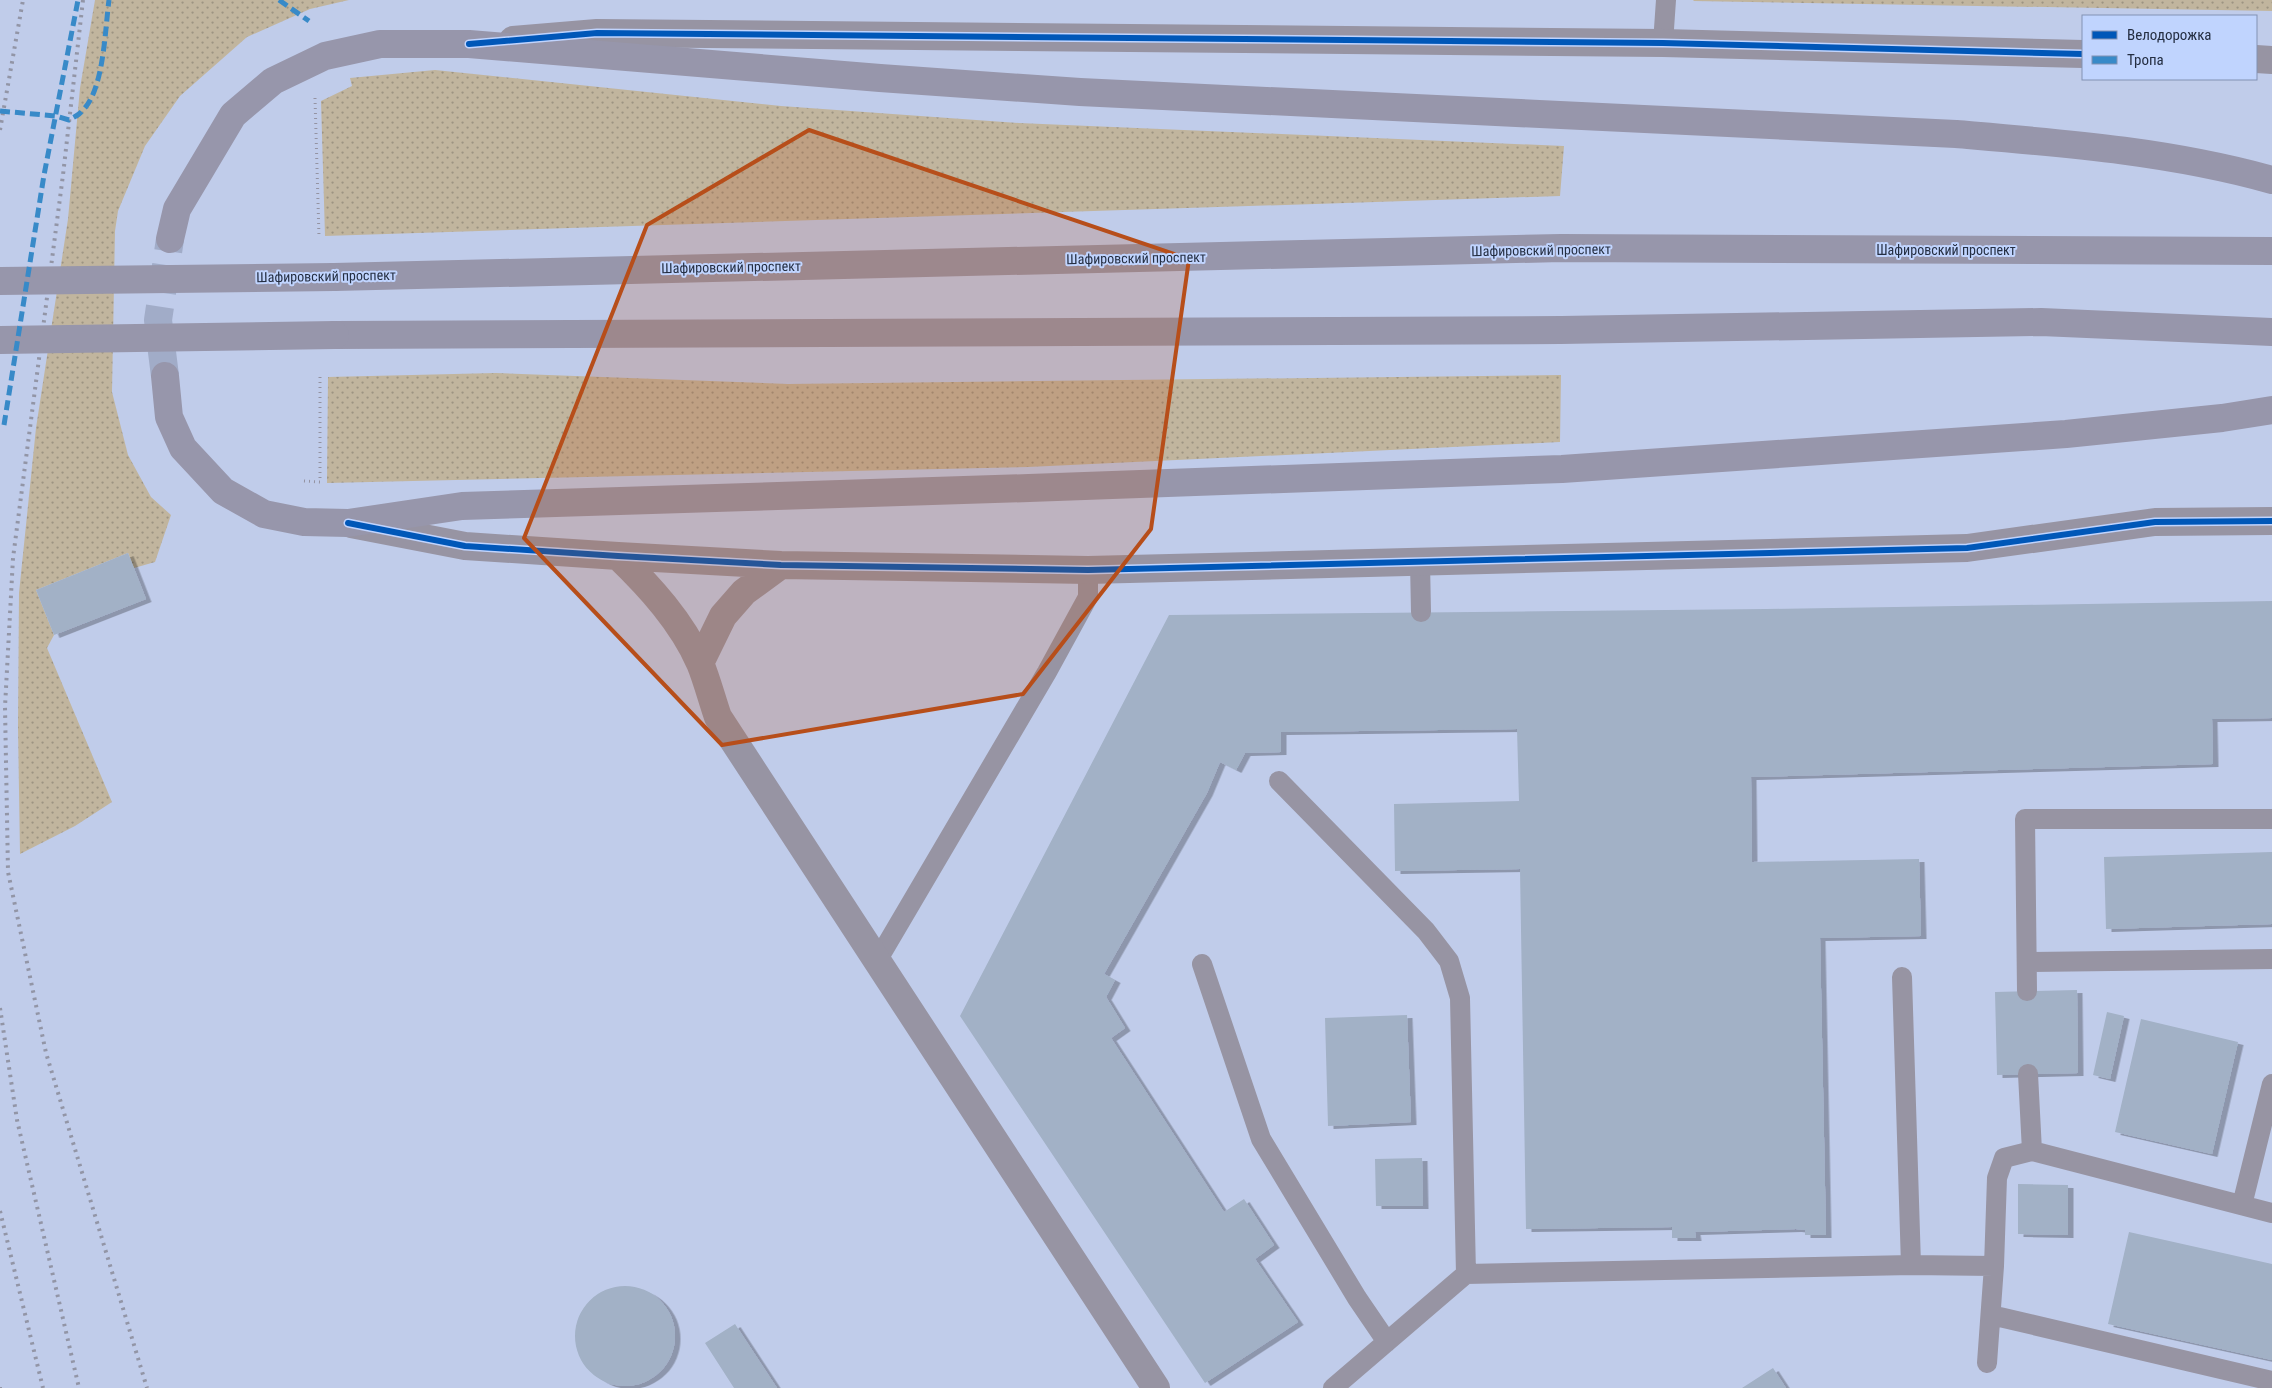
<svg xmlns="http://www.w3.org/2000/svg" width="2272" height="1388" font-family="'Roboto Condensed',sans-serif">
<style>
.grass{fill:url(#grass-dots)}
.building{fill:#a2b1c6;filter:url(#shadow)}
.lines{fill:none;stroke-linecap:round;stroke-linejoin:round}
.primary-tunnel{stroke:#a1acc8;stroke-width:28;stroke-dasharray:28 14;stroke-linecap:butt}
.path{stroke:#9493a2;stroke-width:3;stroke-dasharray:1 4;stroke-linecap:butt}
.lane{stroke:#9794a3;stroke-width:20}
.street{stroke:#9794a3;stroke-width:28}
.primary{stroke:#9796ab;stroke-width:28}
.rail{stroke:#9295a6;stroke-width:4;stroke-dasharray:2.5 5;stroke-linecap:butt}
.primary-bridge{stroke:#9796ab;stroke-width:28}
.quiet{stroke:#388ac8;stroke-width:5;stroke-dasharray:10 5;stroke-linecap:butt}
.cycleway-casing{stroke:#c0d4fe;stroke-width:9}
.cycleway{stroke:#0057b8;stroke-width:6}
.marked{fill:#b74e1a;fill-opacity:0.2;stroke:#b74e1a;stroke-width:4;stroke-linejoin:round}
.labels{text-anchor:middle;stroke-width:4;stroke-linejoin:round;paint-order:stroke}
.street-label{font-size:14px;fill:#242e42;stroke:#c0d4fe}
</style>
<defs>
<pattern id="grass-dots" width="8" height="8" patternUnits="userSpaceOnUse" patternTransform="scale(1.25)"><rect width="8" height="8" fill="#c1b59e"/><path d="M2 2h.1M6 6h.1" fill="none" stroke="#9d9482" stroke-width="1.8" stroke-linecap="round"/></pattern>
<filter id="shadow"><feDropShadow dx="5.5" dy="3" stdDeviation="0" flood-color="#0004"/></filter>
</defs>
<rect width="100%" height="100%" fill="#c0ccea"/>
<!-- grass -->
<path class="grass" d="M95,0H349L310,9L247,37L180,96L145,146L118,211L115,231L112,392L128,455L151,497L171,515L155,562L134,568L128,553L36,590L54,635L47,648L112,802L75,826L20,854L18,727L19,593L36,428L68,219L80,88Z
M1694,0H2272V11L1693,1Z
M435,70L781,106L1019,123L1564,146L1560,196L325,236L321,101L352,86L350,78Z
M496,373L788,384L1561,375L1560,442L1028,467L327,483L328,377Z"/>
<!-- building -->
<path class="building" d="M128,553L146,599L54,635L36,590Z
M2272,601V718L2212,719L2213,764L1751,777L1752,862L1919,859L1921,936L1820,938L1826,1235H1805V1230L1796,1229L1695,1232L1696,1238H1672V1227L1526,1229L1520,869L1395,871L1394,804L1519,801L1517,729L1281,732V752L1245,753L1236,770L1220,762L1207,793L1104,974L1115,980L1106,997L1125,1028L1111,1038L1224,1212L1244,1199L1274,1245L1255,1259L1298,1322L1205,1383L960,1016L1169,615L1766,609Z
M2272,852V924L2106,929L2104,857Z
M2077,990L2078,1073L1997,1075L1995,992Z
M2107,1012L2124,1016L2110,1079L2093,1075Z
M1407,1015L1411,1122L1328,1126L1325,1018Z
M2141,1019L2238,1042L2212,1154L2115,1132Z
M1422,1158L1423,1206H1376L1375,1159Z
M2018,1184L2068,1185V1235L2018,1234Z
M2129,1232L2272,1264V1360L2108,1324Z
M575 1336a50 50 0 1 1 100 0a50 50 0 1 1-100 0Z
M735,1324L777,1388H734L705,1343Z
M1773,1368L1786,1388H1742Z"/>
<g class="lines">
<!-- primary-tunnel -->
<path class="primary-tunnel" d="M165,376L158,320L170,239"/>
<!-- path -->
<path class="path" d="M315,98L319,237
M304,481L320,482V374"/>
<!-- lane -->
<path class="lane" d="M1663,43L1666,0
M1420,562L1421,612
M1279,781L1426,931L1449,961L1460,998L1466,1274
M877,961L1047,672L1088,597V570
M2027,962L2272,959
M1202,964L1261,1139L1357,1298L1387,1342
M1902,977L1911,1265
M2027,991L2025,819H2272
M2028,1074L2032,1151
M2242,1205L2272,1084
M1991,1315L2272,1381
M1987,1363L1994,1266
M1333,1388L1466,1274L1911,1265L1994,1266L1997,1178L2004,1158L2032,1151L2272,1213"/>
<!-- street -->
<path class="street" d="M513,40L597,33L1663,43L2083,54
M2256,59L2272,60
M351,524L465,546L618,556L781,565L1088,570L1967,548L2155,522L2272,521
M618,556C650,587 682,622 700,663C707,680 712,700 718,717L1156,1388
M700,663L723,616L744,592L781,565"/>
<!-- primary -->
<path class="primary" d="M170,239L177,209L233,115L273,81L325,56L380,44H469L880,78L1080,92L1956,134C2061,143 2169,151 2272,180
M334,277L1561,248L2272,251
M335,335L1561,330L2041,322L2272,332
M165,376L169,417L183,448L223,491L264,514L304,522L348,523L462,506L1029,488L1562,469L2066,434L2222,418L2272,410"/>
<!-- rail -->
<path class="rail" d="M83,0L63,175L13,558L5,707L8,872L46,1053L147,1388
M0,130L23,0
M0,1008L17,1120L79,1388
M0,1211L43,1388
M0,1387V1388"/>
<!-- primary-bridge -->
<path class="primary-bridge" d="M0,281L334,277
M0,340L335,335"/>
<!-- quiet -->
<path class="quiet" d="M279,0L309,21
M0,111L56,116L69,120C74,117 79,115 82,111C104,91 105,29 109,0
M4,425L44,175L78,0"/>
<!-- cycleway casing -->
<g class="cycleway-casing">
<path id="cycleway" d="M469,44L597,33L1663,43L2083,54
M348,523L465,546L618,556L781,565L1088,570L1967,548L2155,522L2272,521"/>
</g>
<!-- cycleway -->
<use href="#cycleway" class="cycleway"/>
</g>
<!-- marked area -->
<path class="marked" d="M809,130L1189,259L1151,529L1023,694L722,745L524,538L647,225Z"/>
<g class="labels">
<!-- street labels -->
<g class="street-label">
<text transform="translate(1541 250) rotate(-1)" y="5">Шафировский проспект</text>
<text x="1946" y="255">Шафировский проспект</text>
<text transform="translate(1136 258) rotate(-1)" y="5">Шафировский проспект</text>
<text transform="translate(731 267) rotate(-1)" y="5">Шафировский проспект</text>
<text transform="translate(326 276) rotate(-1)" y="5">Шафировский проспект</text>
</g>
</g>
<!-- legend -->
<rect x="2082" y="15" width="175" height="65" fill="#c0d4fe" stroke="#8292b3"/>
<rect x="2092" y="31" width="25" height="8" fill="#0057b8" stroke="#8292b3"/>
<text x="2127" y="40" font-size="15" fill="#242e42">Велодорожка</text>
<rect x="2092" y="56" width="25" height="8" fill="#388ac8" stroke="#8292b3"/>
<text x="2127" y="65" font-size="15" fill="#242e42">Тропа</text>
</svg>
